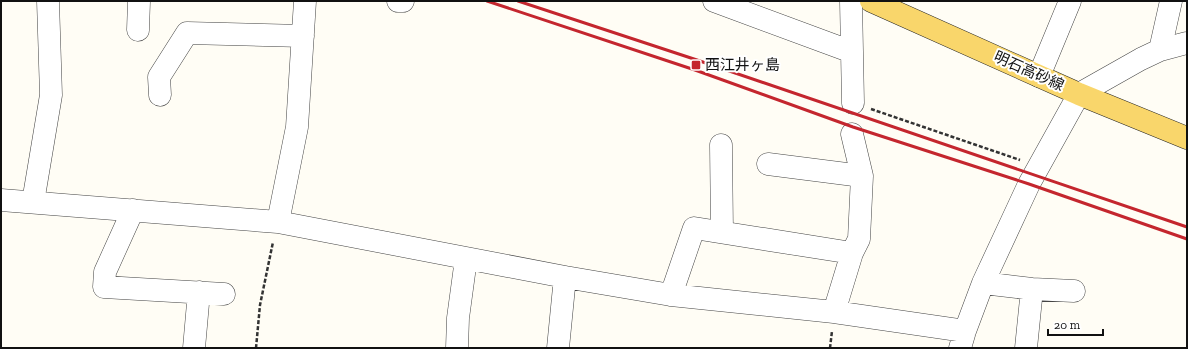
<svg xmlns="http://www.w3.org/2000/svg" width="1188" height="349" font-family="'Zilla Slab','Noto Sans JP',serif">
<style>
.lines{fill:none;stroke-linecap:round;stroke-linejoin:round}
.minor-casing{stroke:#444;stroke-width:23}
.major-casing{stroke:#222;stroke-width:23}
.path{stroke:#333;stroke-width:2.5;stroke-dasharray:4 2;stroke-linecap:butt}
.minor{stroke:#fff;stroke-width:22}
.major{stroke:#f9d66b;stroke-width:22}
.rail{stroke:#c4262e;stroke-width:3}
.poi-dot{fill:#c4262e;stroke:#fff;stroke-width:1.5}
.labels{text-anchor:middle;stroke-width:4;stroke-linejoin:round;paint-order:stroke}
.poi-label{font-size:15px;fill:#111;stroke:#fff;text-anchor:start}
.street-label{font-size:15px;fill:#111;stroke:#fff}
</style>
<rect width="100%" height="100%" fill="#fffdf5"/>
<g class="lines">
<!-- minor casing -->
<g class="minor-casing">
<path id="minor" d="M398,1H403
M714,1L852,52
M851,1L853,103
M138,30L139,1
M1160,50L1171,1
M1039,76L1070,1
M160,95L159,77L187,33L303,36
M721,145L722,232
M768,164L862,176
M1,200L278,222L565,277L671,295L834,312L965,331
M33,202L51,95L48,1
M133,210L105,272L104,287L224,294
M278,222L297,127L305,1
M983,283L1032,289L1074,291
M671,295L694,228L852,253
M834,312L852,253L859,239L862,176L852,134
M194,348L199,292
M457,348L458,318L466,259
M558,348L565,277
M960,348L965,331L983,283L1029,184L1079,94L1141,59L1160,50L1187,43
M1026,348L1032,289"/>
</g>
<!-- major casing -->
<g class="major-casing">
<path id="major" d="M871,1L1079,94L1187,138"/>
</g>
<!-- path -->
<path class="path" d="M871,109L1020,160
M256,348L260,305L273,242
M830,348L832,331"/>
<!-- minor -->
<use href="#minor" class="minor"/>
<!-- major -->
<use href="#major" class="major"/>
<!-- rail -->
<path class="rail" d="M487,1L695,70L853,127L1029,184L1187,239
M518,1L697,60L1187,227"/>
</g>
<!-- markers -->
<rect class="poi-dot" x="691" y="60" width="10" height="10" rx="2"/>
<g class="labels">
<!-- poi labels -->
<g class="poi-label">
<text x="705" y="70">西江井ヶ島</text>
</g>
<!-- street labels -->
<g class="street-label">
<text transform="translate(1029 71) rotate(24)" y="5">明石高砂線</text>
</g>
</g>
<!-- border -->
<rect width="1188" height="349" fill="none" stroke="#111111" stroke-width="4"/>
<!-- scale -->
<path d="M1048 329v6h55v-6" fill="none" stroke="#111111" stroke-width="2"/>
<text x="1054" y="329" font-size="12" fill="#111111" stroke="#ffffff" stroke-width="3" paint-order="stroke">20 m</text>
</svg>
